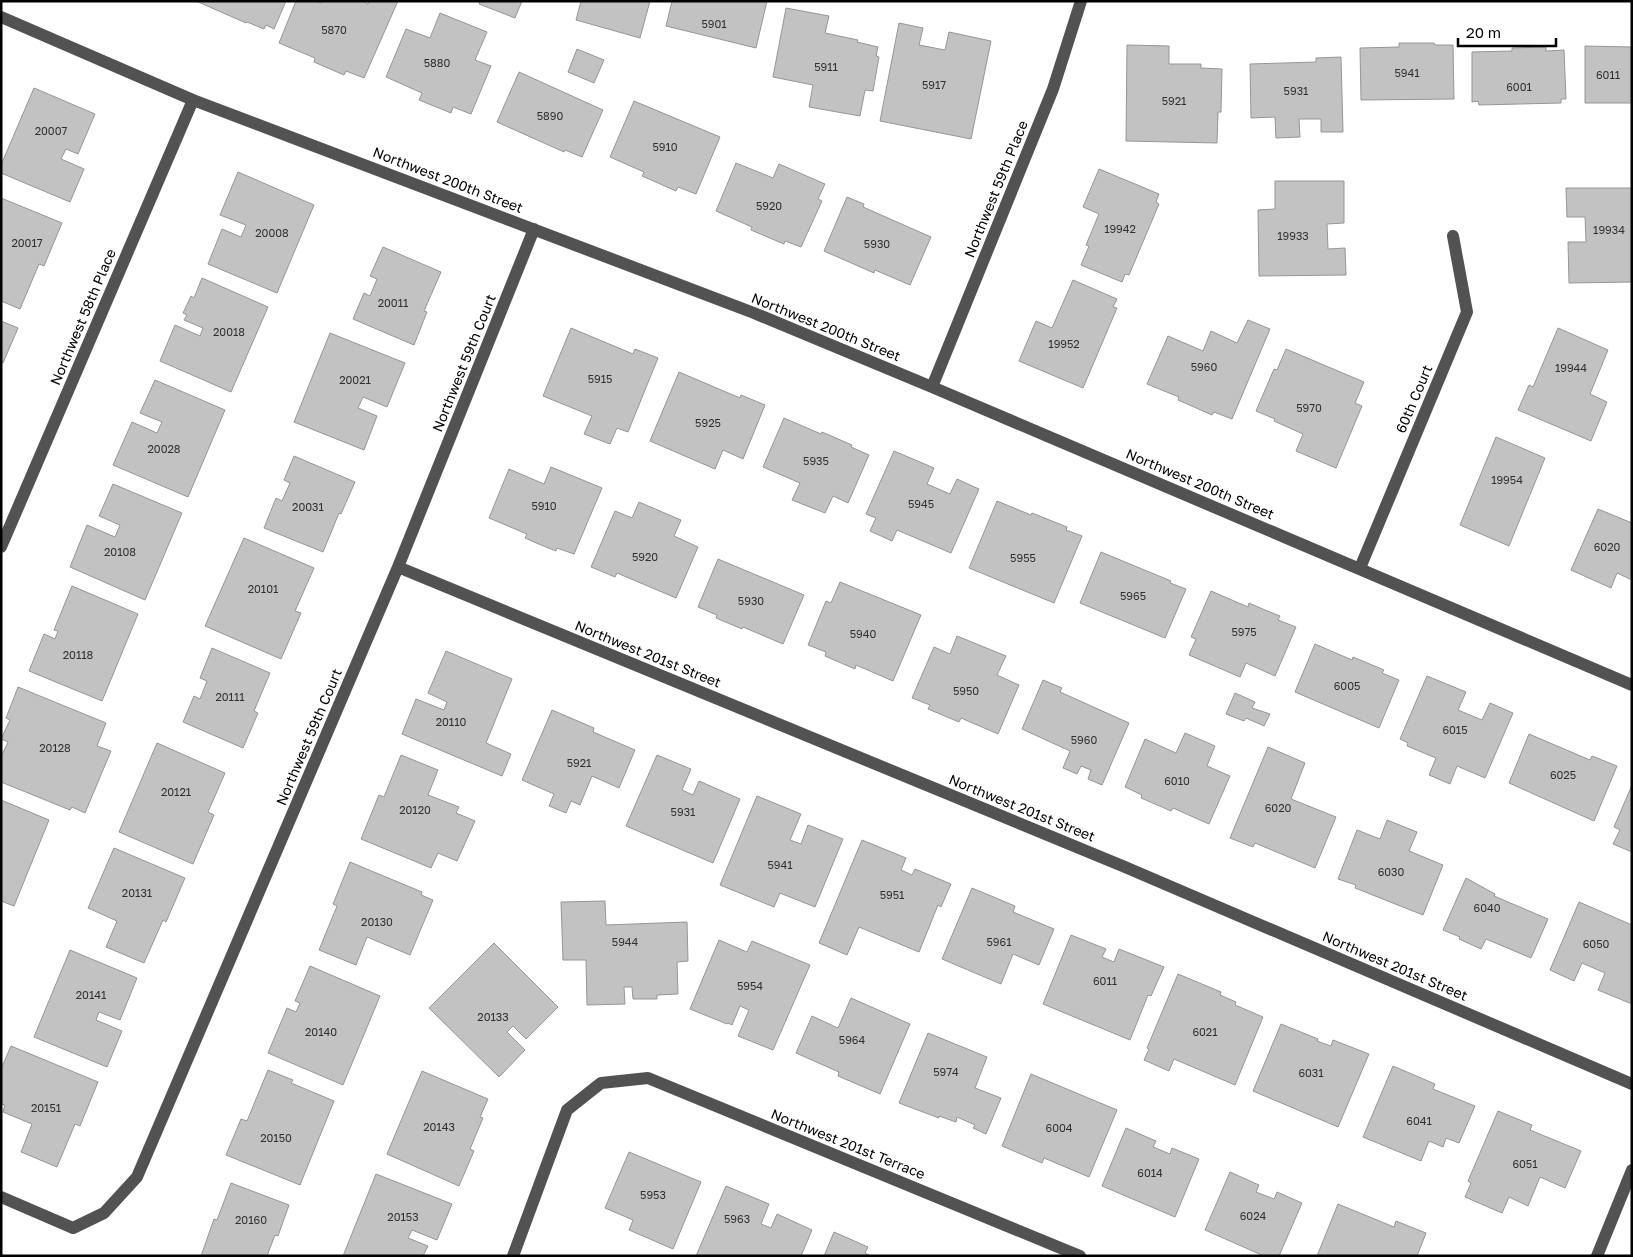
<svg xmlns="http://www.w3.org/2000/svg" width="1633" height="1257" font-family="'Golos Text',sans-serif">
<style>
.building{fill:#c2c2c2;stroke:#969696}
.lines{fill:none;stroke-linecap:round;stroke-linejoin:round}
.minor{stroke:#525252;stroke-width:12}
.labels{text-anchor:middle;stroke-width:4;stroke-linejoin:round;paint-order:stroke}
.number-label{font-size:11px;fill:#303030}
.street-label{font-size:14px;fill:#000;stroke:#fff}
</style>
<rect width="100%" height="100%" fill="#fff"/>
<!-- building -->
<path class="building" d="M196,1H286L274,29L266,25L264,29L247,22L246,23Z
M296,1H316L321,3L322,1H362L368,4L369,1H398L364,78L346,71L344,75L314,62L315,58L279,43Z
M480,1H522L515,18L479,4Z
M581,1H650L640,38L576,20Z
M672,1H767L756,48L666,26Z
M786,8L829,16L825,33L858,40L857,42L878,47L876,56L879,57L873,91L865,90L860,116L809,107L813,85L773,77Z
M440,13L487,32L475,60L491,66L471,114L453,107L451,113L419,100L422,93L386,77L406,29L430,38Z
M899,23L923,28L919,45L945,50L949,32L991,41L971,139L880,121Z
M1399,43H1434L1435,45H1453L1454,99L1361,100L1360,48L1399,47Z
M1127,45L1169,46V64H1201V68L1222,69L1221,112H1218L1217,143L1126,141Z
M1585,46L1632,47V103H1585Z
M1546,47V51L1564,50L1566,99H1561V103L1479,105L1478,101L1472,102V52L1512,51V48Z
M577,49L604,60L594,83L568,72Z
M1341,57L1343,132H1321V119H1299L1300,137L1276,138L1275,117L1251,118L1250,64L1316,62V58Z
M519,72L603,110L582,157L565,150L564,152L497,122Z
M34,88L95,114L78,154L66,149L61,159L84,169L70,202L1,173V165Z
M634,101L720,137L696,194L678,187L676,191L642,176L644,172L610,157Z
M736,163L773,178L779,164L825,184L818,199L822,201L801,247L785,241L784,244L751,230L752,227L716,211Z
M1099,169L1159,194L1156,202L1159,204L1129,275L1125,274L1122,282L1081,265L1089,246L1086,245L1099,214L1083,207Z
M238,172L314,205L277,293L208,264L222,229L241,237L246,225L220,215Z
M1275,181H1344V223L1327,224L1328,249L1345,248L1346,275L1259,276L1258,210L1275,209Z
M1566,188H1632V282L1569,283L1568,242H1586L1585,217H1567Z
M847,197L864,204L863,207L931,237L910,285L875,270L874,273L824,251Z
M1,198L62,223L44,266L39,264L20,309L1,301Z
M383,247L441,272L424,311L427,312L414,345L353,319L364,293L370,296L377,279L370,276Z
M202,278L268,307L231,392L160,361L175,325L200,336L203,328L184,320L187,315L183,313L191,296L194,298Z
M1073,280L1117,299L1113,307L1117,308L1083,388L1019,361L1036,321L1052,328Z
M1248,320L1270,329L1232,419L1214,412L1212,415L1178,400L1179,397L1147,384L1168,336L1203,351L1211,331L1237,343Z
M1,321L18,328L3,363H1Z
M571,328L633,354L635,349L658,358L628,432L617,428L610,444L584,434L592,416L543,396Z
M1558,328L1608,350L1590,394L1607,402L1591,441L1518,410L1529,385L1533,387Z
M330,333L405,363L387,407L363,397L358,408L377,416L364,450L294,422Z
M1286,349L1364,382L1355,403L1362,406L1336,468L1296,451L1303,434L1274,421L1275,419L1256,411L1274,369L1277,370Z
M679,372L740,398L741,395L765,405L743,459L723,450L715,469L650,441Z
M155,380L225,410L188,497L113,465L132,422L157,433L162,422L140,413Z
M784,418L821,434L822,432L852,445L851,447L869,455L848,503L833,496L825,513L792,500L800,483L763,467Z
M1496,437L1545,458L1509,546L1460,525Z
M894,451L934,468L927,484L950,494L957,479L979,489L951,553L897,530L892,541L870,531L876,518L866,514Z
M294,456L355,482L341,514L339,513L323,552L264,528L276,498L282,501L290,483L284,480Z
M551,467L602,488L574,554L557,548L556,551L541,545L525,538L527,534L489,518L509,469L544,484Z
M113,484L182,513L145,600L70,567L87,525L115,537L120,525L99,516Z
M997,501L1031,515L1032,513L1067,527L1066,530L1082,536L1054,603L969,568Z
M639,502L681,520L674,536L698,547L676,598L617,573L615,577L591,567L615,511L632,518Z
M1598,509L1632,523V580L1617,573L1611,588L1571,570Z
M244,538L314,568L295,611L301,613L281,659L205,626Z
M1101,552L1171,581L1170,583L1186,589L1165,638L1080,603Z
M718,559L804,595L783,644L743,627L742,629L716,618L717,615L698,607Z
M840,582L921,615L893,681L856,665L855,669L825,656L826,652L808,645L826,601L831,603Z
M72,586L138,614L102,701L29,671L44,634L55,639L58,631L54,630Z
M1211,591L1248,607L1249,603L1265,610L1280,616L1278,620L1296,627L1275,676L1246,663L1240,677L1189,655L1196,639L1191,637Z
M957,636L1006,656L997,675L1019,685L998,734L961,718L959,722L928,709L930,705L912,698L934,647L950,654Z
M1315,644L1352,660L1353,657L1384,670L1382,673L1399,680L1379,728L1295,692Z
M212,648L270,673L254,711L258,713L243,748L183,722L194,696L200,699L207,681L200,678Z
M446,651L512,679L486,743L511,754L502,776L402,734L416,699L444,710L447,702L428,693Z
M1427,676L1466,692L1458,710L1482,720L1490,703L1513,713L1485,778L1457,766L1450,784L1429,775L1436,758L1407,746L1408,743L1400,739Z
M1043,680L1062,688L1060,692L1129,723L1102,785L1088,779L1091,770L1081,766L1077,774L1063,768L1070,751L1022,729Z
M18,687L106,723L97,746L111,751L85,813L72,807L70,810L1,782V757L8,742L1,739L10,720L6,718Z
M1235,693L1255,702L1252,708L1270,714L1264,726L1246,718L1244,721L1226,714Z
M552,710L594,728L593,732L635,750L619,788L592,776L580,805L571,801L566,813L549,806L554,794L522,780Z
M1185,733L1215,746L1207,766L1230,776L1209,824L1173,808L1171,811L1141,798L1142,795L1125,787L1145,739L1176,753Z
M1529,734L1590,760L1592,756L1617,766L1594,821L1509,783Z
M157,743L225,773L208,812L214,815L193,864L119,832Z
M1268,747L1305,763L1291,799L1336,817L1315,868L1255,843L1253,847L1230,838Z
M401,755L438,770L428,795L459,807L456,813L475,821L457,861L438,853L431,868L361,839L379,795L384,797Z
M657,755L691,769L682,790L693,795L699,781L740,799L713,863L626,826Z
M1632,785V852L1613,844L1620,830L1614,827Z
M757,796L801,814L790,840L801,844L808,825L843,839L815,907L780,893L774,907L720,885Z
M1,800L49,820L14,906L1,901Z
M1387,820L1417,832L1409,851L1443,865L1423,915L1355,888L1356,885L1338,879L1357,830L1380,839Z
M862,840L906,858L901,870L912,875L915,869L951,884L941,907L938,905L919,952L859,927L847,955L819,943Z
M114,848L185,878L166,922L163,920L144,963L106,947L117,921L88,908Z
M350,862L422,892L421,895L433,900L410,955L367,937L356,965L319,950L337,906L333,904Z
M1466,878L1495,894L1494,896L1548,919L1531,958L1486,939L1481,949L1459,939L1460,937L1443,930Z
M972,888L1015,906L1013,912L1054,929L1039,965L1013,954L1001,984L942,959Z
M605,901L606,925L687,922L688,961L677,962L678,994L657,995V999H633L632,987H624L625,1004L587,1005L586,960H563L561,902Z
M1579,902L1632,925V1004L1598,990L1605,973L1582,963L1574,981L1550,970Z
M1071,935L1106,949L1102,957L1114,962L1119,949L1164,967L1151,996L1148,995L1130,1040L1043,1004Z
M719,940L747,952L752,941L810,965L773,1050L738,1036L749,1010L740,1006L732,1025L728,1023L727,1024L690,1009Z
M494,943L558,1007L526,1039L513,1026L507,1032L525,1050L499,1077L429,1008Z
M70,950L137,978L120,1020L99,1012L96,1020L122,1031L107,1067L34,1037Z
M310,966L380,996L343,1085L268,1053L287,1008L296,1012L300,1003L295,1001Z
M1178,974L1221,992L1220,995L1236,1002L1235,1005L1263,1017L1235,1085L1174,1059L1169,1071L1144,1060L1149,1049L1147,1048Z
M851,998L910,1024L880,1094L838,1076L839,1072L796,1053L812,1016L838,1028Z
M1281,1024L1318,1039L1317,1041L1331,1046L1333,1040L1369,1054L1338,1127L1253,1091Z
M928,1033L987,1057L975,1088L1001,1098L986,1134L973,1128L975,1125L957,1117L956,1122L939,1116V1118L899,1103Z
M11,1046L98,1082L80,1126L75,1124L57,1167L21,1152L32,1124L3,1112L5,1105L1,1104V1069Z
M1393,1066L1435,1084L1433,1089L1475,1106L1459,1143L1446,1138L1443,1147L1429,1141L1421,1161L1363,1137Z
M268,1070L293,1080L291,1083L334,1101L300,1185L226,1155L241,1119L247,1121Z
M422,1071L488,1099L480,1117L483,1118L470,1149L474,1151L459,1186L387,1154Z
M1031,1074L1117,1110L1089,1177L1044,1158L1042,1163L1002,1146Z
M1498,1111L1532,1125L1530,1130L1581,1151L1565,1188L1540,1177L1528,1206L1509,1197L1502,1213L1465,1197L1471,1183L1468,1181Z
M1126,1128L1156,1141L1153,1147L1170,1154L1172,1148L1199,1159L1175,1217L1102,1186Z
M629,1152L701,1182L673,1249L629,1230L633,1220L605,1208Z
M1230,1172L1259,1185L1256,1192L1274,1199L1277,1192L1302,1203L1279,1256H1264L1205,1230Z
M376,1174L452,1204L437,1240L412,1230L408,1238L428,1246L423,1256H343Z
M231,1183L289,1205L278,1236L275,1235L267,1256H201L214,1219L217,1220Z
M726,1186L769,1204L761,1224L771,1228L777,1214L812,1230L801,1256H696Z
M1338,1204L1394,1227L1396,1221L1426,1233L1417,1256H1317Z
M834,1232L868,1247L865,1253L871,1256H824Z"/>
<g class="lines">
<!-- minor -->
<path class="minor" d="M1,17L193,100L754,313L932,387L1632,685
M932,387L1053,89L1081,1
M1,547L193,100
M398,567L1125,867L1632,1084
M1360,568L1467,312L1453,236
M1,1197L73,1228L104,1213L137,1177L398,567L534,229
M513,1256L567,1110L601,1083L648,1078L1080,1256
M1597,1256L1632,1170"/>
</g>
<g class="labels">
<!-- number labels -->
<g class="number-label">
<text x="714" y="28">5901</text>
<text x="334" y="34">5870</text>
<text x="437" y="67">5880</text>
<text x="826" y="71">5911</text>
<text x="1407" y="77">5941</text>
<text x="1608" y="79">6011</text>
<text x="934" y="89">5917</text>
<text x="1519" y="91">6001</text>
<text x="1296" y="95">5931</text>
<text x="1174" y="105">5921</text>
<text x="550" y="120">5890</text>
<text x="51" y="135">20007</text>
<text x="665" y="151">5910</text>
<text x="769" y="210">5920</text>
<text x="1120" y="233">19942</text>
<text x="1609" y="234">19934</text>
<text x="272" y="237">20008</text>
<text x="1293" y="240">19933</text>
<text x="27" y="247">20017</text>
<text x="877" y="248">5930</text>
<text x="393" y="307">20011</text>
<text x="229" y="336">20018</text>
<text x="1064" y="348">19952</text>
<text x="1204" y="371">5960</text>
<text x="1571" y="372">19944</text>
<text x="600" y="383">5915</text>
<text x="355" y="384">20021</text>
<text x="1309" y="412">5970</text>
<text x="708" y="427">5925</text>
<text x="164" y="453">20028</text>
<text x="816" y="465">5935</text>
<text x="1507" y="484">19954</text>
<text x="921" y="508">5945</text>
<text x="544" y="510">5910</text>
<text x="308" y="511">20031</text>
<text x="1607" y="551">6020</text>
<text x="120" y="556">20108</text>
<text x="645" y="561">5920</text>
<text x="1023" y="562">5955</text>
<text x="263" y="593">20101</text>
<text x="1133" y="600">5965</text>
<text x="751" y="605">5930</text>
<text x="1244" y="636">5975</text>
<text x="863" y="638">5940</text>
<text x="78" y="659">20118</text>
<text x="1347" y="690">6005</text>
<text x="966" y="695">5950</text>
<text x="230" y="701">20111</text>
<text x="451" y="726">20110</text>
<text x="1455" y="734">6015</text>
<text x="1084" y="744">5960</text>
<text x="55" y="752">20128</text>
<text x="579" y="767">5921</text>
<text x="1563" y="779">6025</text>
<text x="1177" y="785">6010</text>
<text x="176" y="796">20121</text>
<text x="1278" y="812">6020</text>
<text x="415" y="814">20120</text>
<text x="683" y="816">5931</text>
<text x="780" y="869">5941</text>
<text x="1391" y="876">6030</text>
<text x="137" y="897">20131</text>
<text x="892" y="899">5951</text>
<text x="1487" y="912">6040</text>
<text x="377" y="926">20130</text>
<text x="625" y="946">5944</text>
<text x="999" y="946">5961</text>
<text x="1596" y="948">6050</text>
<text x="1105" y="985">6011</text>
<text x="750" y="990">5954</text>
<text x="91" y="999">20141</text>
<text x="493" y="1021">20133</text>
<text x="321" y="1036">20140</text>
<text x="1205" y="1036">6021</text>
<text x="852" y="1044">5964</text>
<text x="946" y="1076">5974</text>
<text x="1311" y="1077">6031</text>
<text x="46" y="1112">20151</text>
<text x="1419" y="1125">6041</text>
<text x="439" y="1131">20143</text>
<text x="1059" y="1132">6004</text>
<text x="276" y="1142">20150</text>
<text x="1525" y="1168">6051</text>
<text x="1150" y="1177">6014</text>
<text x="653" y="1199">5953</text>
<text x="1253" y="1220">6024</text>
<text x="403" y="1221">20153</text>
<text x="737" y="1223">5963</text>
<text x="251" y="1224">20160</text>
</g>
<!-- street labels -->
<g class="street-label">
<text transform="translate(448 180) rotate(21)" y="5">Northwest 200th Street</text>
<text transform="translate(996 189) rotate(-68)" y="5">Northwest 59th Place</text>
<text transform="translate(83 317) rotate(-67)" y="5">Northwest 58th Place</text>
<text transform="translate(826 327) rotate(22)" y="5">Northwest 200th Street</text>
<text transform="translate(464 363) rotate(-68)" y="5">Northwest 59th Court</text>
<text transform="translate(1414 399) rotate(-67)" y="5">60th Court</text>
<text transform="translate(1200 484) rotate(23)" y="5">Northwest 200th Street</text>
<text transform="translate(648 654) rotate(22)" y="5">Northwest 201st Street</text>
<text transform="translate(309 737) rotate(-67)" y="5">Northwest 59th Court</text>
<text transform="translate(1022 808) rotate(22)" y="5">Northwest 201st Street</text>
<text transform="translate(1395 966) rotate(23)" y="5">Northwest 201st Street</text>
<text transform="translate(848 1144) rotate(22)" y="5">Northwest 201st Terrace</text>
</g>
</g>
<!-- border -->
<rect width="1633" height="1257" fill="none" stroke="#000000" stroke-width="5"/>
<!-- scale -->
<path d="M1458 38v8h98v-8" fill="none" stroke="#000000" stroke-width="2.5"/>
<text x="1466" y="38" font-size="15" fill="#000000" stroke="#ffffff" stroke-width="4" paint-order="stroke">20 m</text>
</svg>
